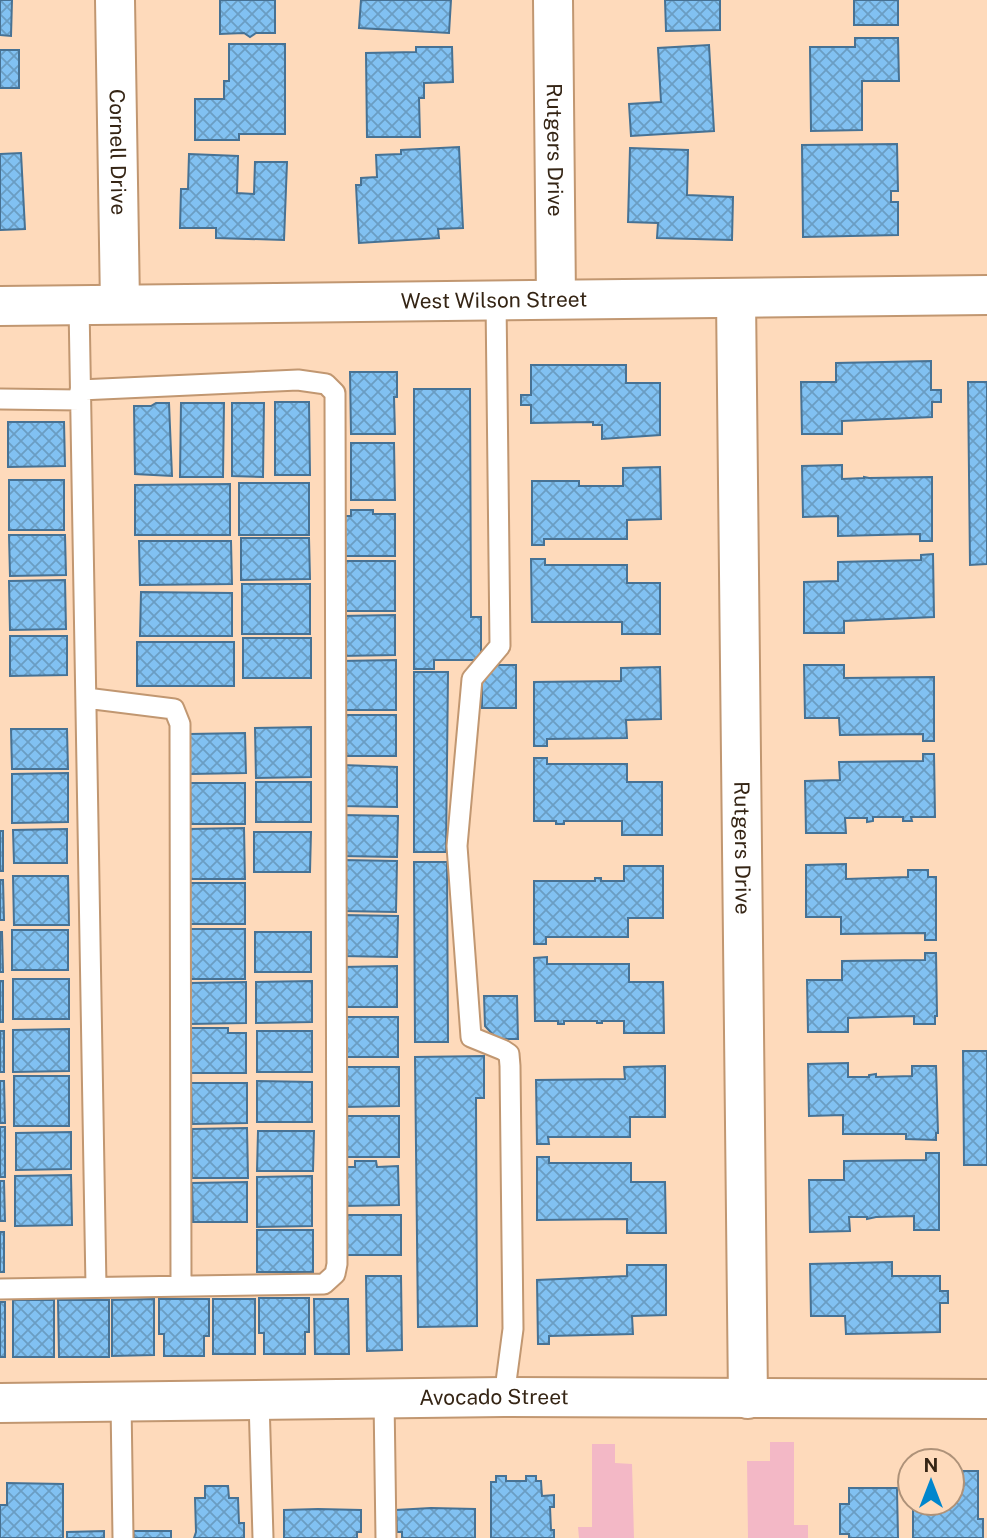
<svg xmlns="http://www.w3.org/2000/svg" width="987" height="1538" font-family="'Public Sans',sans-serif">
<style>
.grass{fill:#f3b8c6}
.building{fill:url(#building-cross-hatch);stroke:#477294;stroke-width:2}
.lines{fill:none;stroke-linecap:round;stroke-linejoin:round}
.service-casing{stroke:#c19771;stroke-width:23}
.minor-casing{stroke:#c19771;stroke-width:42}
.tertiary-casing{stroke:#c19771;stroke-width:42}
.service{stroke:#fff;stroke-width:19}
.minor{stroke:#fff;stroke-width:38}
.tertiary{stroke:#fff;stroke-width:38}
.labels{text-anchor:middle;stroke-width:5;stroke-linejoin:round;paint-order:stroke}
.street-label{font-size:21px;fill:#352515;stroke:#fedabb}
</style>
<defs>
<pattern id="building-cross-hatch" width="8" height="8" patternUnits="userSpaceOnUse" patternTransform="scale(1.75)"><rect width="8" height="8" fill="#81c1f2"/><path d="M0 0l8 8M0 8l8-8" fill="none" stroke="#6a9dc3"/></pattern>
</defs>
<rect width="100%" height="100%" fill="#fedabb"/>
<!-- grass -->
<path class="grass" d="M770,1442H794V1525H808V1538H748L747,1461H770Z
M592,1444H615V1463L632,1464L634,1538H579L578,1527H592Z"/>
<!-- building -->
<path class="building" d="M0,0H12L11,36L0,35Z
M220,0H275V33H256L250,37L244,33L220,34Z
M361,0H451L449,33L359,28Z
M665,0H720V30L666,31Z
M854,0H898V25H854Z
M855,38H898L899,81H862V130L811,131L810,47H855Z
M229,44H285V134H239V140H195V99H224V81H229Z
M709,45L714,131L631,136L629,104L661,102L658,48Z
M416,47H452L453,82L424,83V98H419L420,137H367L366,53L416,52Z
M0,50H19V88H0Z
M897,144L898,191H891V202H898V235L803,237L802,145Z
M459,147L463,228L438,229L439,238L359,243L356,185H361V178L377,177L376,155L401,154V150Z
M630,148L688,150L687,195L733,197L732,240L657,238L658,223L628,222Z
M21,153L25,229L0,230V154Z
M189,154L238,156L237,193L254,194L255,162H287L284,240L216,238V228H180L181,189H188Z
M931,361V390H941V402H932V417L842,421V434H802L801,382H836V363Z
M531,365H626V383H660V435L602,439V425H593V422L531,423V405H521V395H531Z
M350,372H397V397H394L395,434H351Z
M968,382H987V564L970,565Z
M414,389H470L471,617H481V660H434V669H414Z
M275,402H309L310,475H275Z
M156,403H169L172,476L135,474L134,406H151Z
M181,403H224L223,477H180Z
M232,403H264L263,477L232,476Z
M8,422H64L65,466L8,467Z
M351,443H394L395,500H351Z
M842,465V479L864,478V477L869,478L932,477V541H920V534L838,536V516L803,517L802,466Z
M660,467L661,519L627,520V539H544V545H532V481H579V486H623V468Z
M9,480H64V530H9Z
M239,483H309V535H239Z
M230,484V535H135V485Z
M351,510H373V514H395V556H339L340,516H351Z
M9,535H65L66,575L10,576Z
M241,538H309L310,579L241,580Z
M139,541H231L232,584L140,585Z
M933,554L934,617L844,621V633H804V582L838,581V562L921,560V555Z
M531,559H545V565H627V583H660V634H622V622H532Z
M339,561H395V611H339Z
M65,580L66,629L10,630L9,581Z
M242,584H310V634H242Z
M141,592L232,593V636H140Z
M395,615V655L340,656V616Z
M10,636H67V675L10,676Z
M243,638H311V678H243Z
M137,642H234V686H137Z
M396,660V710H340V661Z
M494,665H516V708H482V679Z
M804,665H844V678L934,677V741H923V734L840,735L839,718H805Z
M660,667L661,719L626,720L627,738L547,739V746H534V682L621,681V668Z
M414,672H448L446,852H414Z
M340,715H396V756H340Z
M311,727V777L256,778L255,728Z
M11,729H67L68,769H12Z
M245,733L246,773L190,774V734Z
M923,754H934L935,817H911L912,821H903V817H873V821L867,822V818H845L846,833H806L805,781L840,780L839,762L923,761Z
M534,758H547V764H627V782H662V835H622V821H564V824H556V821H534Z
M342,765L397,767V807L341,806Z
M68,773V822L12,823V774Z
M256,782H311V822H256Z
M190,783H245V824H191Z
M342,815L398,816L397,857L342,856Z
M244,828L245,879H189L188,829Z
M67,829V863H14L13,830Z
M0,831H3V871H0Z
M254,832H311L310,872H254Z
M342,860L397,861L396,912L342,911Z
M414,862H447L448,1042H415Z
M846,864V879L908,877V870H928V877H936V940H925V933L841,934V917H806V865Z
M624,866H663V918H628V937H546V944H534V881H595V878H601V881H624Z
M13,876H68L69,925H14Z
M0,880H3L4,920H0Z
M190,883H245V924H190Z
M342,915L398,916L397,957L342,956Z
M189,929H245V979H189Z
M12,930H68V970H12Z
M0,932H2L3,972H0Z
M255,932H311V972H255Z
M925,953H936L937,1016H935V1024H914V1016L848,1018V1032H808L807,980H842V961L925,960Z
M547,957V964H629V982H663L664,1033H624V1021H602V1023H597V1021H564V1024H558V1021H535L534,958Z
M397,966V1007H342L341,967Z
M13,979H69V1019H13Z
M0,981H3V1022H0Z
M312,981V1022L256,1023V982Z
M246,982V1023L190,1024V983Z
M484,996H517L518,1039H497L485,1026Z
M343,1017H398V1057H343Z
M191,1028H228V1033H246V1073H191Z
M69,1029V1071L13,1072V1030Z
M0,1031H4V1072H0Z
M257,1031H312V1072H257Z
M963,1051H987V1165H964Z
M484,1056V1098H476L477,1326L418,1327L415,1057Z
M848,1063V1077H869V1075L876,1074V1077L912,1076V1066H936L938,1133H936V1140L906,1139V1134H843V1115L809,1116L808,1064Z
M665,1066V1117H630V1137H548L549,1144H537L536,1080L625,1079L624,1067Z
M343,1067H399V1106L343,1107Z
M14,1076H69V1126H14Z
M0,1081H4L5,1123H0Z
M257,1081L312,1082V1122H257Z
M191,1083H247V1123L192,1124Z
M343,1116H399V1157H343Z
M0,1127H5V1177H0Z
M247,1128L248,1178H192V1129Z
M258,1131H314L313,1171H257Z
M71,1132V1169L16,1170V1133Z
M926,1153H939V1230H914V1216L876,1217L867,1219V1217H849L850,1231L810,1232L809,1180H844V1161L926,1160Z
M537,1157H549V1163H631V1182H665L666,1233H627V1219L537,1220Z
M355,1161H376L377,1167L398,1166L399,1205L343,1206V1167H355Z
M71,1175L72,1225L15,1226V1176Z
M312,1176V1226L257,1227V1177Z
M0,1181H4L5,1221H0Z
M247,1182V1222H193L192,1183Z
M345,1215H401V1255H345Z
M257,1230H313V1272H257Z
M0,1232H4V1272H0Z
M892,1262V1276H940V1291H948V1303H940V1332L846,1334L845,1316H811L810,1264Z
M627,1265H666V1315L632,1316L633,1334L549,1336V1344H538L537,1280L627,1276Z
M366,1276H401L402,1350L367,1351Z
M259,1298H309V1332H305V1354H264V1333H259Z
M154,1299V1355L112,1356V1300Z
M159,1299H209V1336H204V1356H164V1334H159Z
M213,1299H255V1354H213Z
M314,1299H348L349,1354H315Z
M13,1300H54V1357H13Z
M58,1300H109V1357H59Z
M0,1302H5V1357H0Z
M952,1471H978V1519H983V1538H913V1503H952Z
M496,1476H506V1481H526V1476H536V1481H541L542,1496L554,1495V1507H550L551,1530H554V1538H491V1482H496Z
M7,1483L63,1484V1538H0V1505H7Z
M205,1486H228L229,1498H238L239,1523H244V1538H194L196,1532L195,1498H205Z
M849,1488H897L898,1538H849V1534H840V1504H849Z
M431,1508L475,1509V1538H402V1532H397L396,1510Z
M318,1509L361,1510V1532H357V1538H284V1510Z
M104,1531V1538H67V1532Z
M133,1531H171V1538H134Z"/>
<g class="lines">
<!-- service casing -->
<g class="service-casing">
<path id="service" d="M496,300L500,646L472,679L457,846L471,1037L503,1050L509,1054L510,1066L513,1329L504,1397
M79,305L96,1287
M0,399L80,400
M86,698L174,709L180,724L181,1286
M0,1289L324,1284L335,1274L337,1264L335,393L326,384L298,380L80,390
M384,1398L386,1538
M259,1400L263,1538
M121,1402L123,1538"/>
</g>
<!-- minor casing -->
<g class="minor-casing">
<g id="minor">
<path id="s1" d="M115,0L120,304"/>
<path id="s2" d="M553,0L556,299"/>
<path id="s3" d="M736,298L748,1399"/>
<path id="s4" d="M0,1403L504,1397L987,1399"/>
</g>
</g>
<!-- tertiary casing -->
<g class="tertiary-casing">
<g id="tertiary">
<path id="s5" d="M0,306L987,295"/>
</g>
</g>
<!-- service -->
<use href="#service" class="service"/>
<!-- minor -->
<use href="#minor" class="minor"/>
<!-- tertiary -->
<use href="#tertiary" class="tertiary"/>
</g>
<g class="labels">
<!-- street labels -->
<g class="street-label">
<text dy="7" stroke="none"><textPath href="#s2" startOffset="150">Rutgers Drive</textPath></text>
<text dy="7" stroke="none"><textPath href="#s1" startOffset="152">Cornell Drive</textPath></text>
<text dy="7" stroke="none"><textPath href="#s5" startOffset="494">West Wilson Street</textPath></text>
<text dy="7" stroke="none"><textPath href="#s3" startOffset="550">Rutgers Drive</textPath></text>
<text dy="7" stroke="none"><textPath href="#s4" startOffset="494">Avocado Street</textPath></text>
</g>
</g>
<!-- north arrow -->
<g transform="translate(931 1482)"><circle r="33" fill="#fedabb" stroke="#ae9279" stroke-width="2"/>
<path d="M0-5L12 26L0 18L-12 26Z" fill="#0086cd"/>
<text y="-10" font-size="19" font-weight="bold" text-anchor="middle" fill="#352515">N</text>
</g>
</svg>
